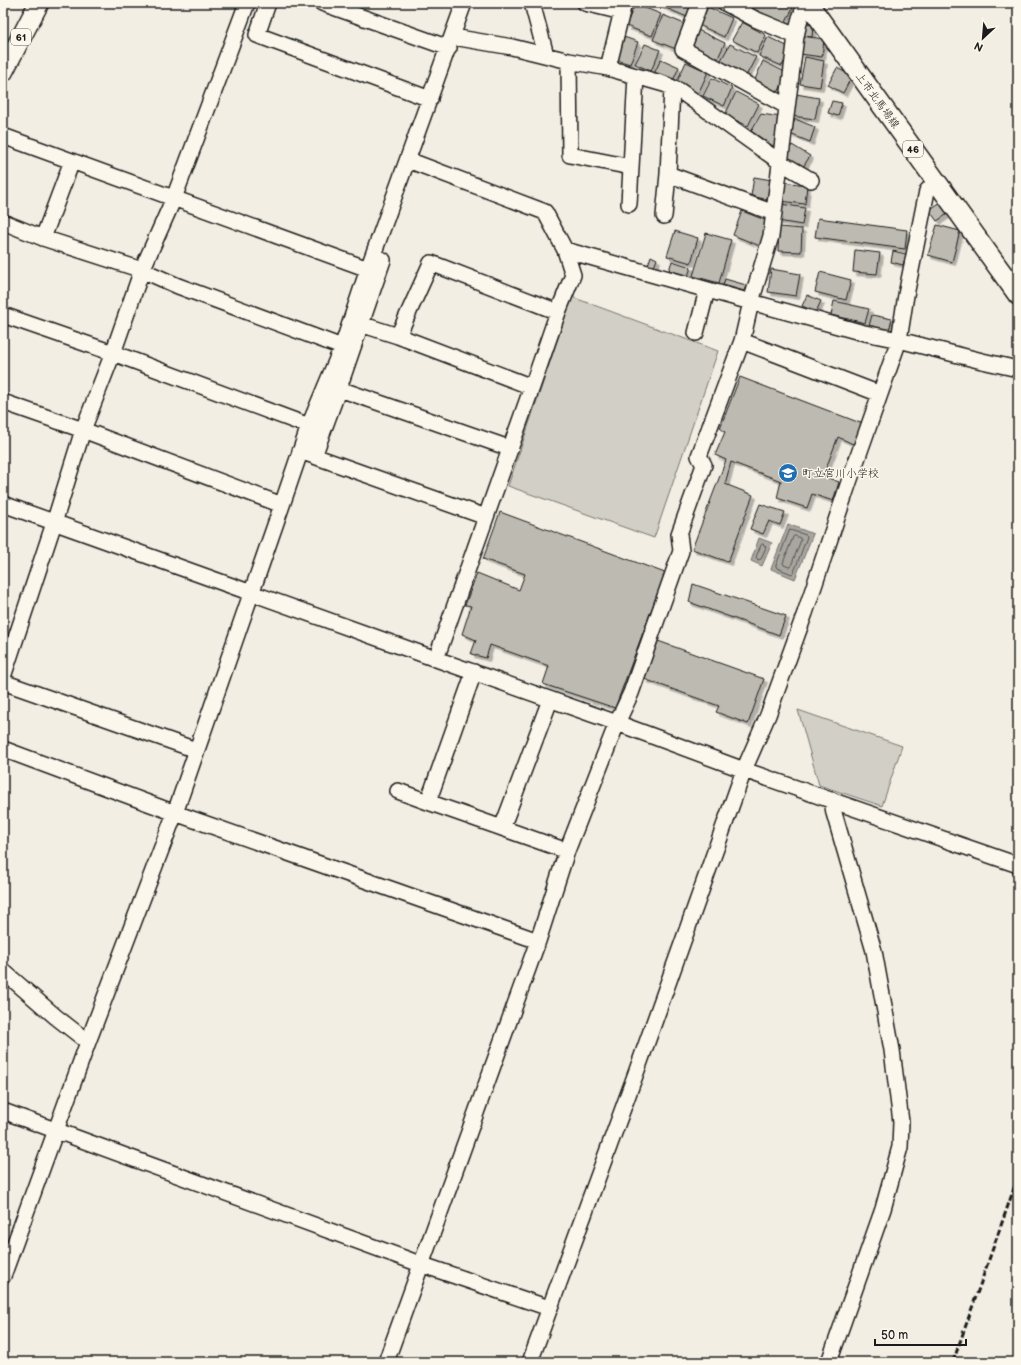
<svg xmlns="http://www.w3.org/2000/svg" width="1021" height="1365" font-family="'Balsamiq Sans','Klee One',sans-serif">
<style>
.green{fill:#d2cfc6;stroke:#777671}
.water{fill:#a9a6a0;stroke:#716f6b}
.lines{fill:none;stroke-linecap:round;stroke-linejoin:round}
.shore{stroke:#545351;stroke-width:1}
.building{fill:#bdbab1;stroke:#1c1c1c;filter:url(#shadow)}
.minor-casing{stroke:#1c1c1c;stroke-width:18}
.major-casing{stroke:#1c1c1c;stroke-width:22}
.minor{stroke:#fbf7ec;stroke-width:15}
.major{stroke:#fbf7ec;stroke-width:19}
.rail{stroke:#1c1c1c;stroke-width:3;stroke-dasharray:6 3;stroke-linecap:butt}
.labels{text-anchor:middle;stroke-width:3;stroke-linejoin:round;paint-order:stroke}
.shield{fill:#fbf7ec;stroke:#5f5e5a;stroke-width:1}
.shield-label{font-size:10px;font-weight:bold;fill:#1c1c1c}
.street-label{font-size:11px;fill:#1c1c1c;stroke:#fbf7ec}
.poi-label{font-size:11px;fill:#1c1c1c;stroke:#fbf7ec;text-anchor:start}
</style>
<defs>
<filter id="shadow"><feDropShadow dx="3.5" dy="3.5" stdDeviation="0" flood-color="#0004"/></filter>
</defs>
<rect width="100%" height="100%" fill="#f2eee4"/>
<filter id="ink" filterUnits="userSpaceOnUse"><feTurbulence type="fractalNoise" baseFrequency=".025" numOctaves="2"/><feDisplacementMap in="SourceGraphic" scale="8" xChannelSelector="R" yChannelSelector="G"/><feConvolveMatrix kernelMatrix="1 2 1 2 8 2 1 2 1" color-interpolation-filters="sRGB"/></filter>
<g filter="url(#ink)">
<!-- green -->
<path class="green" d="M572,297L718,351L654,538L508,486Z
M798,710L902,746L882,806L819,785Z"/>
<!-- water -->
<path class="water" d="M788,524L813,534L795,579L771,569Z
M759,538L772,543L762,566L751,561Z"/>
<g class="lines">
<!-- shore -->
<path class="shore" d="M790,530L806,535L807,537L794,572L792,574L777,568L776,566Z
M795,536L800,538L801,540L791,566L789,567L784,565L783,563L793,537Z
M763,544L766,547L761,559L758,560L756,557L761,545Z"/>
</g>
<!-- building -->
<path class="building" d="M660,3H693L687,17L659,5Z
M750,3H783L793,8L784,26L747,9Z
M635,4L661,14L652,36L626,26Z
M708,7L732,18L724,37L699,25Z
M663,15L687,25L676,49L653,40Z
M742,22L766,35L757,53L732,40Z
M804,24L813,25L812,37L802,36Z
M698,30L725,43L716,62L689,49Z
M802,36L824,39L822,57L800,54Z
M624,37L638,42L630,64L617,60Z
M768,37L791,48L782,66L759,56Z
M645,44L660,50L651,71L635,64Z
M730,44L756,57L746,76L720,62Z
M805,57L824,61L820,87L800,84Z
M661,59L679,67L672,83L654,74Z
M763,61L787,73L778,93L754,82Z
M686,62L708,72L697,96L675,86Z
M837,68L852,76L843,93L828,85Z
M712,78L732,88L724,106L703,96Z
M736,92L759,104L748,126L725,115Z
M796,94L819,98L815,119L792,116Z
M832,101L842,103L838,116L828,113Z
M761,114L781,117L776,148L751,131Z
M795,119L815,127L810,142L790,134Z
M792,145L810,156L803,167L785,156Z
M754,177L772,180L769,200L751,196Z
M782,182L807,185L805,204L780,201Z
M941,202L949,213L937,221L929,210Z
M781,204L805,208L802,225L778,221Z
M742,211L770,222L760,246L733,235Z
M818,218L907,230L905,249L815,237Z
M937,225L960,231L952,262L928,255Z
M779,227L802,229L801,252L778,251Z
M675,231L698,238L691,263L667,256Z
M706,233L731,240L719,283L693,276Z
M855,250L880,253L877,274L853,272Z
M893,251L906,254L903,265L891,262Z
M651,256L657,259L654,267L648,265Z
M672,261L691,267L688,276L669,270Z
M771,269L800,274L796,296L768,292Z
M820,272L851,280L846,300L815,292Z
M725,279L746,285L744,291L723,285Z
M807,295L821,301L816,312L802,306Z
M834,301L869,309L865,323L831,315Z
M872,315L892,319L889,330L869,326Z
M740,377L863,424L855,445L838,437L823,476L839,482L833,501L812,494L807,508L777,498L781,481L731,462L725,484L753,495L728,562L692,549L726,460L715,455L725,432L720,428Z
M760,504L785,512L780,525L769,521L763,534L750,529Z
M500,512L665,573L615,708L543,684L549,666L490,645L486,658L471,654L476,640L462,634L471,606L465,605L477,573L519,590L525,574L483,559Z
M693,584L786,616L779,635L689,602Z
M658,641L764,679L748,724L716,712L719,706L644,679Z"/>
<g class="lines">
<!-- minor casing -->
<g class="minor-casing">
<path id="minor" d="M268,3L257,35L430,99
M322,3L449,48
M532,3L546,55
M585,3L622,12
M700,3L683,49L786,106
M725,3L755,19L796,36
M806,3L800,18L796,36L771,236L751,302L860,332L899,340L982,361L1018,369
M453,37L512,47L569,61L608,68L664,84L680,91L780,162L811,180
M569,61L570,155L631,167
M608,68L624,3
M3,136L368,269
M408,160L545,212L565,250L751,302L742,341L880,394
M668,174L672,88
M629,204L636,76
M664,216L668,174L774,213
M3,222L43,238L142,270L178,286L342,347
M43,238L72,161
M3,315L113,353L309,426
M351,321L398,336L431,263L558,312L573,275L565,250
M696,333L707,290
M398,336L532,387L558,312
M331,386L509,448
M3,402L83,430L282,505
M300,451L486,517L436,659
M314,456L339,388L383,260L373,256
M3,504L436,659L617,723L744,770L1018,865
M486,517L532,387
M474,672L428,802L502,828
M3,677L54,523L83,430L113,353L142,270L174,198L247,3
M3,682L196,750
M550,700L502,828L567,851
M3,749L175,813L538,941
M398,791L428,802
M3,971L56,1017L88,1042
M3,1111L420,1264L549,1308
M3,1276L88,1042L175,813L282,505L309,426L342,347L368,269L464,3
M386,1362L538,941L567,851L617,723L631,693L681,551L679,534L704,465L699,456L742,341
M530,1362L636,1073L744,770L768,715L805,613L849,482L899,340L906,295L927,191L936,181
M829,1362L883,1209L900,1147L901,1122L892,1050L874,951L834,813L832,800"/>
</g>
<!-- major casing -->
<g class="major-casing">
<path id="major" d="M808,3L1018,295
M3,72L39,3"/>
</g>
<!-- minor -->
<use href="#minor" class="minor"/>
<!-- major -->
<use href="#major" class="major"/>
<!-- rail -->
<path class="rail" d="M953,1362L1018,1177"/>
</g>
</g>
<!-- icons -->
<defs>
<g id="school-disc" transform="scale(1)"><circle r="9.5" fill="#1f6fb2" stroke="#fbf7ec"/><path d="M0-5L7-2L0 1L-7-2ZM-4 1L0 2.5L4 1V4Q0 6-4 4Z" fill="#fff"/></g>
</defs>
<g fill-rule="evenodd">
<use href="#school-disc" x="788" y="473"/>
</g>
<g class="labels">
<!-- shield labels -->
<g class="shield">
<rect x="11" y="29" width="20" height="16" rx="3"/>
<rect x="903" y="141" width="20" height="16" rx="3"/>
</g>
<g class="shield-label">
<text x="21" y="41">61</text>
<text x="913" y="153">46</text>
</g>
<!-- street labels -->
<g class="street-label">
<text transform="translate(878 100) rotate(54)" y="4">上市北馬場線</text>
</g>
<!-- poi labels -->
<g class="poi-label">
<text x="802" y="477">町立宮川小学校</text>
</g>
</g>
<!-- margin -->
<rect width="1021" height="1365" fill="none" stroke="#fbf7ec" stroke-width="16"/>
<rect x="8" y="8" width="1005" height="1349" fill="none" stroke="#1c1c1c" stroke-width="1.5" filter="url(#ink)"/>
<!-- north arrow -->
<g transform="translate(983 38) rotate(206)" stroke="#fbf7ec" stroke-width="3" paint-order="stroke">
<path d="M0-3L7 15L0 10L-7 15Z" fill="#1c1c1c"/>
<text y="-6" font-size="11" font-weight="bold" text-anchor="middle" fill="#1c1c1c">N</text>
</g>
<!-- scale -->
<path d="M875 1339v6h91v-6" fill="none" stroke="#1c1c1c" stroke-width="2"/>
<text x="881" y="1339" font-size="12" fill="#1c1c1c" stroke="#fbf7ec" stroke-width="3" paint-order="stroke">50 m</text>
</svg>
